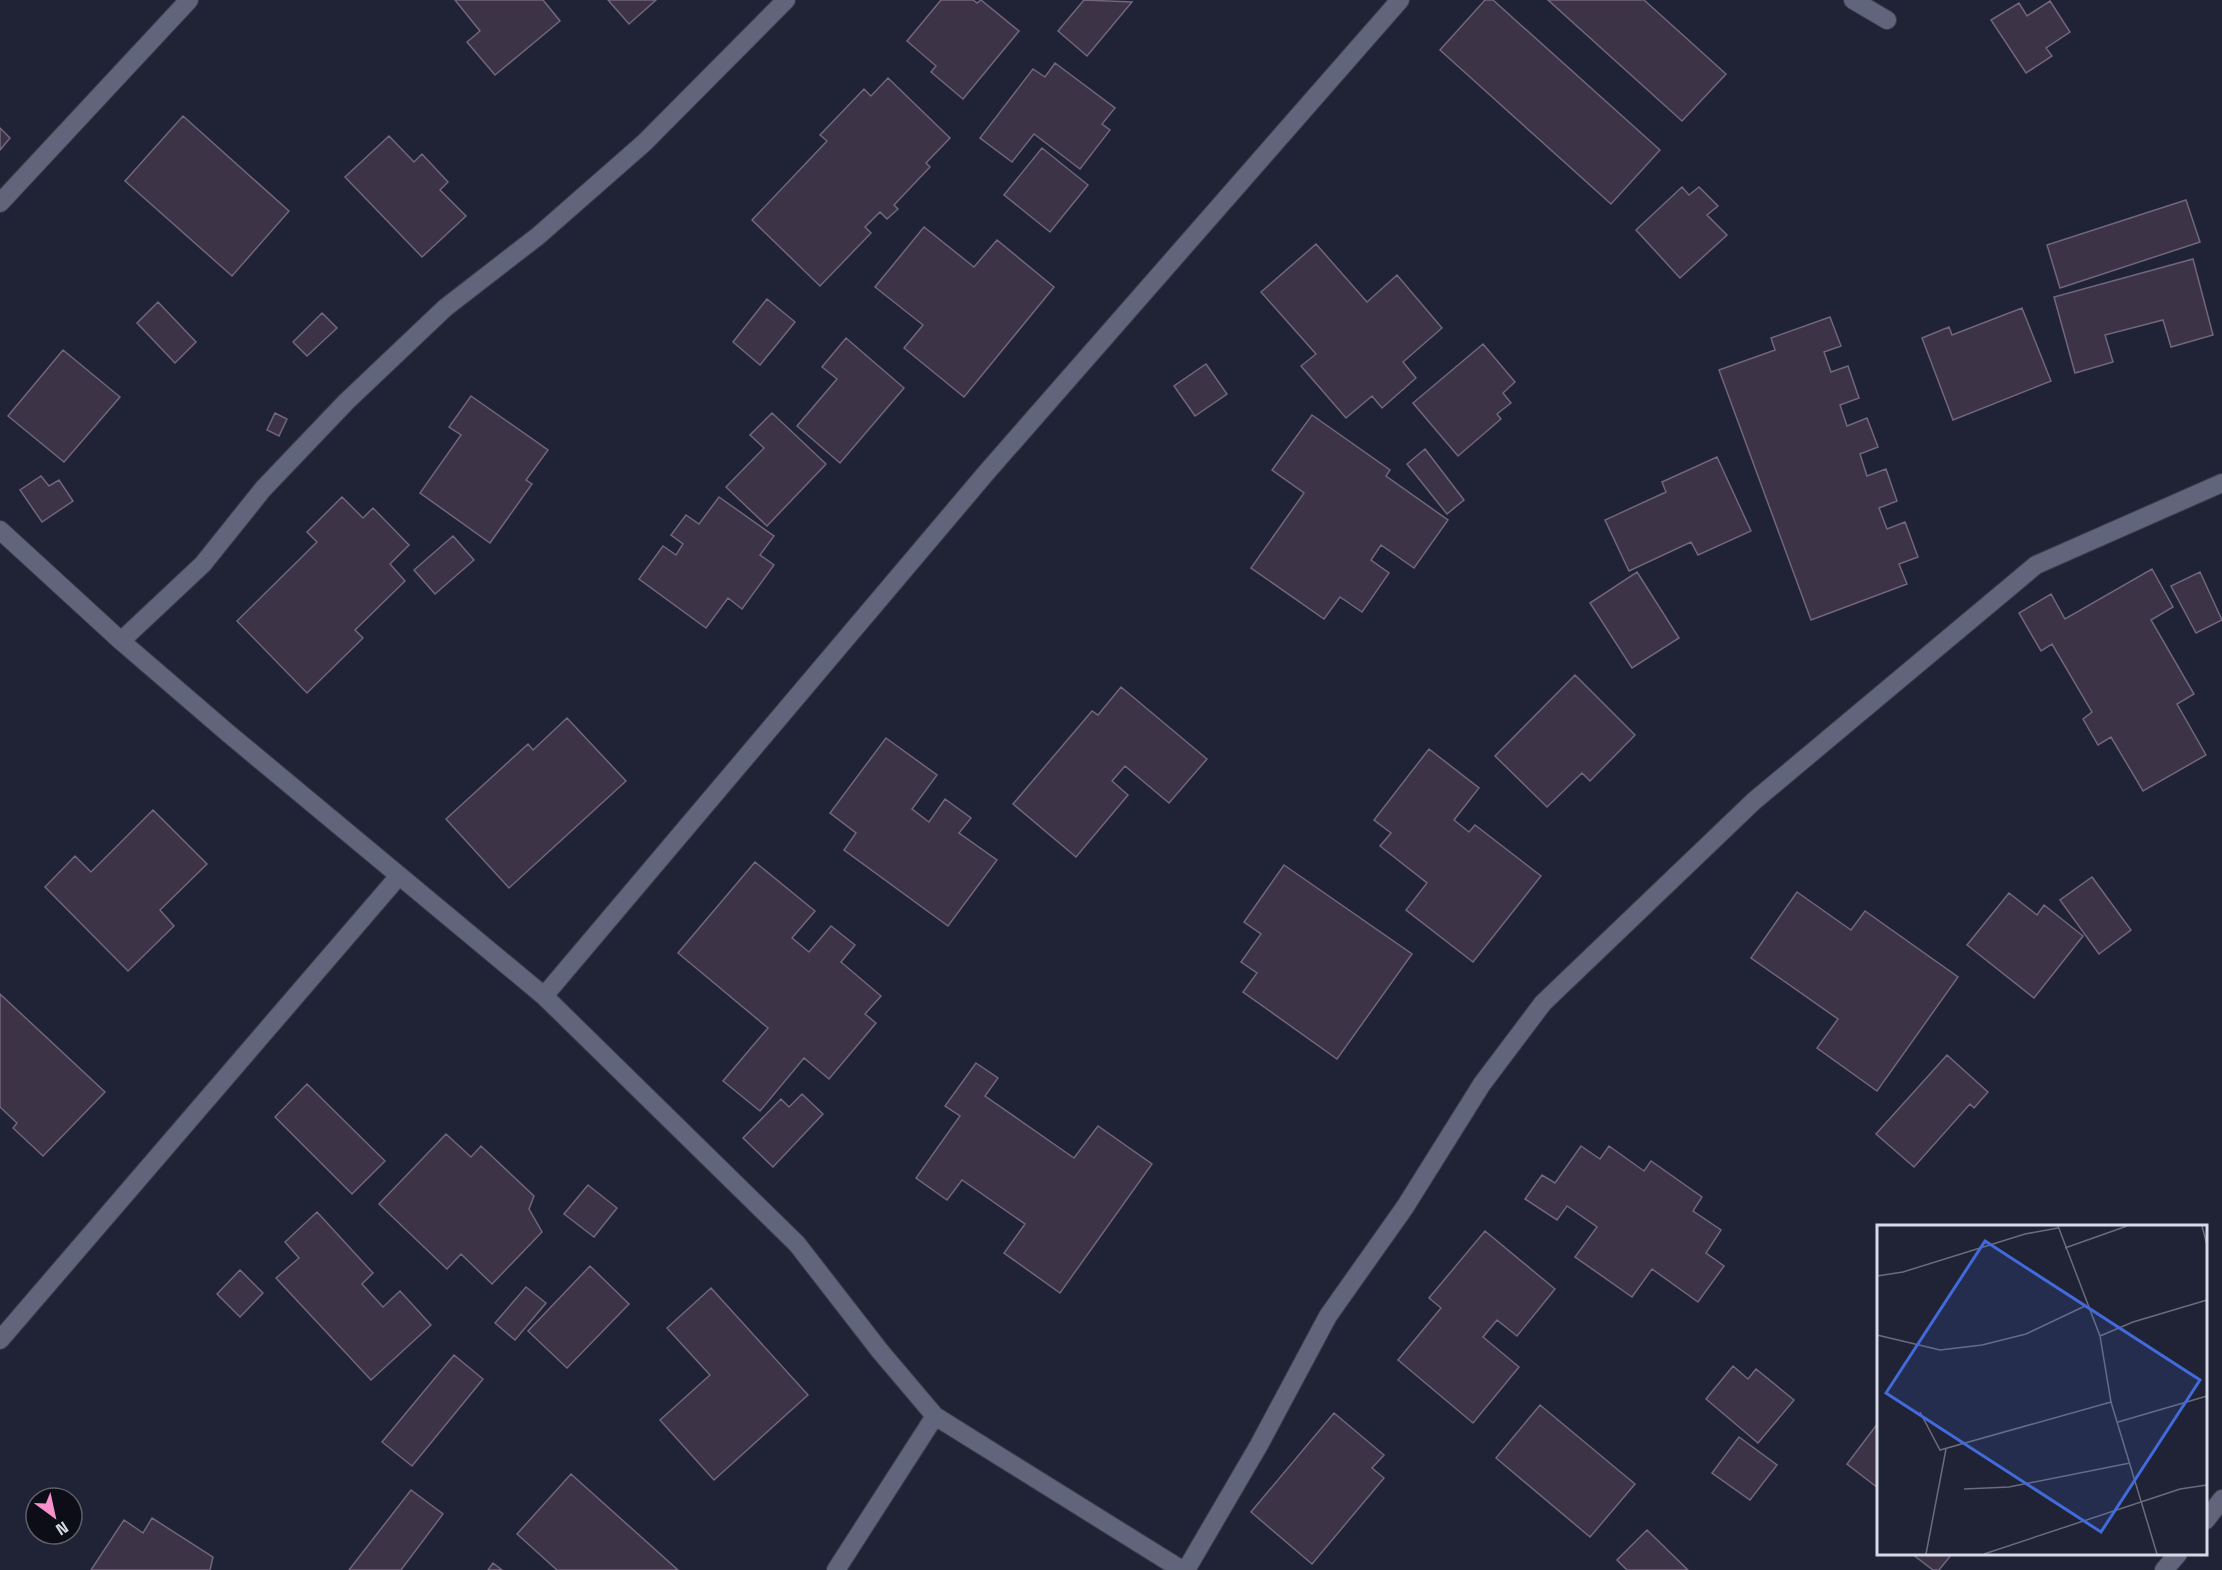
<svg xmlns="http://www.w3.org/2000/svg" width="2222" height="1570" font-family="'Space Grotesk',sans-serif">
<style>
.building{fill:#3c3346;stroke:#71667c;stroke-width:1.5}
.lines{fill:none;stroke-linecap:round;stroke-linejoin:round}
.minor-casing{stroke:#3b3d4d;stroke-width:20}
.minor{stroke:#61657c;stroke-width:18}
.inset-road{fill:none;stroke:#696c7c;stroke-width:1.5}
.view{fill:#426adb;fill-opacity:0.15;stroke:#426adb;stroke-width:3}
.inset-edge{fill:none;stroke:#d6d9e6;stroke-width:3}
</style>
<rect width="100%" height="100%" fill="#202336"/>
<!-- building -->
<path class="building" d="M455,0H543L560,21L495,75L467,42L480,31Z
M608,0H656L629,24Z
M941,0H973L977,3L981,0L1019,31L963,99L931,72L936,66L907,41Z
M1084,0L1132,2L1087,56L1058,31Z
M1485,0H1493L1660,150L1611,204L1440,50Z
M1548,0H1644L1726,74L1682,121Z
M2050,1L2070,32L2046,48L2052,56L2026,73L1991,20L2019,3L2027,16Z
M1055,63L1115,108L1102,124L1110,130L1080,169L1034,134L1012,162L980,138L1033,69L1045,77Z
M888,78L950,138L926,163L930,167L894,205L898,209L887,219L880,212L865,227L871,233L820,286L752,220L827,141L820,135L864,89L871,96Z
M183,116L289,211L232,276L125,181Z
M0,128L10,138L0,150Z
M389,136L414,162L422,154L448,182L440,190L466,216L422,257L345,177Z
M1042,148L1088,185L1050,232L1004,195Z
M1682,187L1689,195L1699,187L1718,206L1707,215L1727,235L1680,278L1636,230Z
M2186,200L2200,242L2060,288L2047,245Z
M924,227L974,267L997,240L1054,287L964,397L904,348L923,325L875,287Z
M1316,244L1367,302L1397,275L1442,328L1403,362L1416,378L1382,408L1372,396L1346,418L1301,366L1316,354L1261,292Z
M2193,259L2213,335L2171,347L2163,320L2105,335L2113,362L2075,373L2054,297Z
M767,299L795,322L760,365L733,342Z
M158,302L196,342L175,363L137,323Z
M2022,308L2051,381L1953,420L1922,338L1949,327L1952,335Z
M322,313L337,328L307,356L293,342Z
M1830,317L1841,346L1824,352L1831,372L1848,366L1859,398L1840,405L1847,426L1867,418L1878,447L1860,454L1867,476L1886,469L1897,501L1879,508L1887,529L1905,522L1918,557L1899,564L1907,584L1811,620L1719,370L1775,350L1771,338Z
M846,338L904,388L840,463L797,426L837,379L822,367Z
M1483,344L1515,382L1503,393L1511,403L1497,414L1501,419L1458,456L1413,403Z
M63,350L120,397L64,462L8,416Z
M1206,364L1227,394L1195,416L1174,386Z
M471,396L548,450L526,480L532,484L490,543L420,493L461,435L449,427Z
M275,413L287,419L279,436L267,430Z
M772,413L826,464L767,526L726,487L764,448L750,435Z
M1312,415L1390,470L1386,476L1448,520L1414,568L1381,545L1371,560L1389,573L1362,612L1340,597L1324,619L1251,568L1304,493L1272,470Z
M1425,449L1464,500L1447,514L1407,464Z
M1717,457L1751,531L1698,555L1691,542L1629,571L1605,520L1666,492L1662,482Z
M41,476L49,486L59,480L73,501L42,522L20,490Z
M342,497L363,518L373,508L409,545L390,564L405,581L355,630L363,638L307,693L237,621L317,542L307,532Z
M719,497L774,536L760,555L774,565L742,609L728,598L706,628L639,579L663,546L676,555L683,544L671,535L686,515L699,524Z
M453,536L474,560L435,594L414,570Z
M2152,569L2173,607L2151,620L2194,694L2177,704L2206,755L2143,791L2111,737L2098,745L2083,719L2092,712L2052,644L2041,651L2019,613L2051,594L2065,619Z
M1637,572L1679,638L1632,668L1590,603Z
M2200,572L2222,620L2196,633L2171,586Z
M1575,675L1635,735L1590,781L1582,773L1547,807L1495,756Z
M1121,687L1207,759L1169,803L1125,766L1112,781L1128,795L1076,857L1013,804L1092,711L1098,715Z
M567,718L626,781L509,888L446,819L528,744L533,750Z
M886,738L937,775L912,809L929,822L945,799L971,818L959,833L997,860L948,926L844,850L856,833L830,813Z
M1429,749L1479,788L1454,820L1469,832L1475,825L1541,876L1473,962L1406,910L1427,883L1380,846L1391,833L1374,820Z
M153,810L207,864L160,910L174,926L128,971L45,887L75,856L91,872Z
M755,862L815,911L792,938L809,952L831,926L855,945L841,962L881,996L865,1014L876,1023L829,1079L804,1058L760,1111L723,1081L768,1028L678,953Z
M1284,865L1412,954L1337,1059L1243,992L1257,973L1241,962L1261,934L1244,922Z
M2092,877L2131,930L2099,954L2060,900Z
M1797,892L1851,930L1865,911L1958,977L1877,1091L1817,1048L1838,1019L1751,958Z
M2009,893L2037,915L2044,905L2083,936L2034,998L1967,945Z
M0,994L105,1092L43,1156L13,1128L17,1123L0,1107Z
M1947,1055L1988,1092L1974,1108L1970,1104L1914,1167L1876,1134Z
M976,1063L998,1078L985,1096L1074,1158L1098,1126L1152,1164L1060,1293L1004,1253L1025,1224L962,1180L947,1200L916,1178L960,1116L945,1106Z
M307,1084L385,1161L352,1194L275,1117Z
M802,1094L823,1114L773,1167L743,1138L781,1099L789,1107Z
M446,1134L471,1157L481,1146L534,1196L529,1209L542,1232L492,1284L461,1254L447,1269L379,1204Z
M1581,1146L1600,1159L1609,1146L1644,1171L1651,1161L1702,1197L1693,1211L1721,1230L1706,1253L1724,1266L1698,1302L1652,1269L1632,1297L1575,1257L1597,1227L1567,1206L1557,1220L1525,1199L1542,1175L1555,1183Z
M588,1185L617,1208L594,1237L564,1214Z
M317,1212L373,1273L362,1284L383,1307L400,1291L431,1325L371,1380L276,1278L299,1258L285,1242Z
M1485,1231L1555,1289L1517,1336L1497,1320L1483,1337L1519,1367L1473,1423L1398,1360L1441,1308L1429,1298Z
M590,1266L629,1304L567,1368L528,1331Z
M240,1270L263,1293L240,1317L217,1294Z
M526,1287L546,1303L515,1340L495,1323Z
M711,1288L808,1395L714,1480L660,1420L710,1375L667,1328Z
M454,1355L483,1379L412,1466L382,1442Z
M1733,1366L1748,1379L1756,1369L1794,1400L1758,1443L1706,1399Z
M1540,1405L1635,1484L1590,1537L1496,1458Z
M1334,1413L1384,1455L1372,1468L1384,1478L1312,1564L1251,1512Z
M1878,1423V1488L1847,1464Z
M1739,1437L1777,1465L1750,1500L1712,1473Z
M571,1474L678,1570H557L517,1534Z
M411,1490L443,1514L401,1570H349Z
M152,1518L213,1557L210,1570H91L124,1520L143,1533Z
M1647,1530L1688,1570H1627L1617,1560Z
M1912,1554H1952L1939,1570H1933Z
M493,1563L502,1570H488Z"/>
<g class="lines">
<!-- minor casing -->
<g class="minor-casing">
<path id="minor" d="M1853,0L1887,20
M0,203L189,0
M0,530L121,641L229,734L544,996L797,1244L880,1351L935,1416L1182,1570
M121,641L203,564L263,489L346,402L445,308L538,236L644,143L786,0
M544,996L986,473L1400,0
M0,1340L398,877
M2206,1520L2222,1499
M836,1570L935,1416
M1186,1570L1259,1445L1328,1316L1405,1207L1482,1084L1543,1003L1754,801L2036,565L2222,483
M2164,1570L2178,1554"/>
</g>
<!-- minor -->
<use href="#minor" class="minor"/>
</g>
<!-- overview -->
<g transform="translate(1877 1225)">
<rect width="330" height="330" fill="#202336"/>
<path class="inset-road" d="M181,1L223,111L234,177L280,329M325,1L330,20M188,23L250,1M0,51L26,47L148,9L181,3M0,110L63,125L105,120L149,109L208,81M223,111L256,97L330,75M43,187L63,225L234,177M241,197L330,171M87,264L132,262L253,238M49,329L69,224M107,329L303,264L330,260"/>
<path class="view" d="M108,16L323,155L224,307L9,168Z"/>
<rect width="330" height="330" class="inset-edge"/>
</g>
<!-- north arrow -->
<g transform="translate(54 1516) rotate(147)"><circle r="28" fill="#0c0d16" stroke="#5d5f69" stroke-width="1.5"/>
<path d="M0-4.5L10 22L0 15L-10 22Z" fill="#f890cb"/>
<text y="-9" font-size="16" font-weight="bold" text-anchor="middle" fill="#d6d9e6">N</text>
</g>
</svg>
